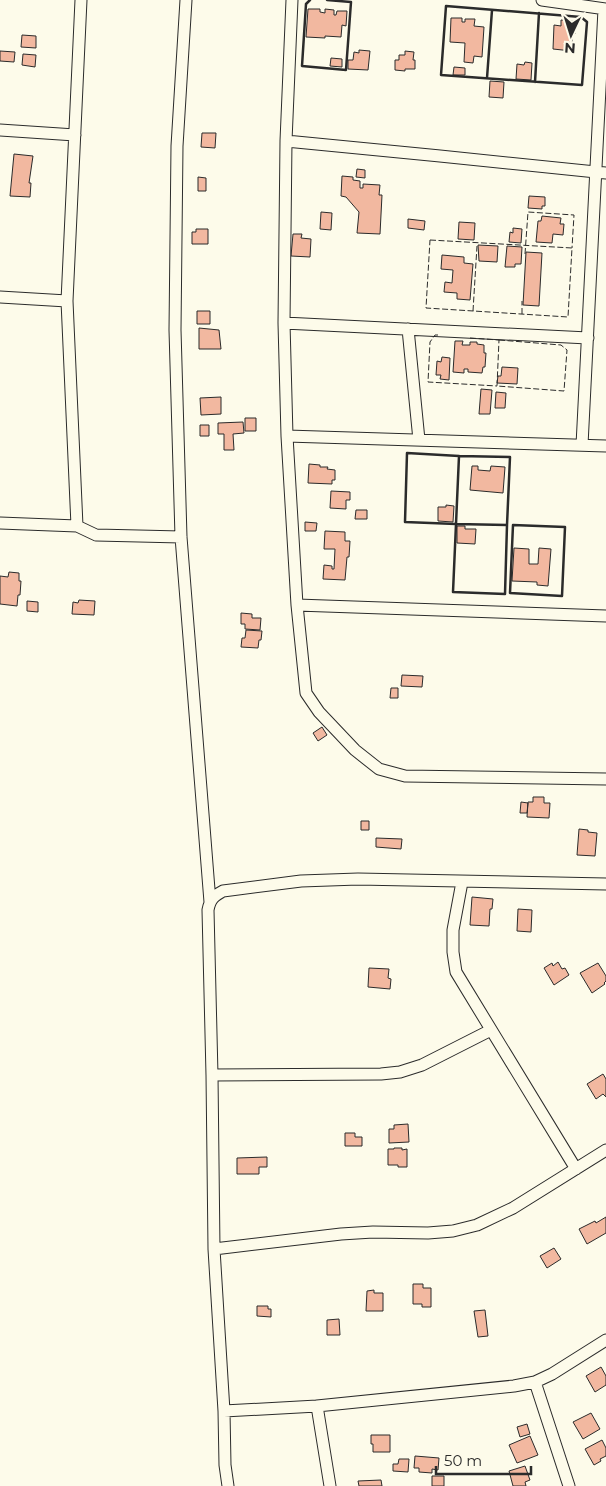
<svg xmlns="http://www.w3.org/2000/svg" width="606" height="1486" font-family="Montserrat,sans-serif">
<style>
.building{fill:#f2b8a0;stroke:#2b2b2b}
.lines{fill:none;stroke-linecap:round;stroke-linejoin:round}
.minor-casing{stroke:#2b2b2b;stroke-width:13}
.minor{stroke:#fdfbea;stroke-width:11}
.fence{stroke:#2b2b2b;stroke-width:1;stroke-dasharray:6 2.5;stroke-linecap:butt}
.wall{stroke:#2b2b2b;stroke-width:2.5}
</style>
<rect width="100%" height="100%" fill="#fdfbea"/>
<!-- building -->
<path class="building" d="M308,9H320V12L325,13V9L334,10V15H336L337,11H347L346,26L342,25L341,37L325,36V38L306,37Z
M451,18H462V22H465V19H475L474,26L484,27L482,57L474,56L473,63L464,62L465,43L450,42Z
M561,20L575,21V34L572,33V51L553,49L554,25L561,26Z
M22,35L36,36V48L21,47Z
M359,50L370,51L368,70L348,69V60H353L354,52L359,53Z
M0,51L15,52L14,62L0,61Z
M405,51L414,52L413,60H415V69H405V71L395,70V60H399V55H405Z
M23,54L36,55L35,67L22,65Z
M331,58L342,59V67L330,66Z
M525,62L532,63L531,80L516,79L517,64L524,65Z
M454,67L465,68V75H453Z
M490,81L504,82L503,98L489,97Z
M202,133H216L215,148L201,147Z
M14,154L33,156L29,183H31L30,197L10,196Z
M357,169L365,170V178L356,177Z
M342,176L353,177V180L360,181V188H363V184L380,185L379,195H382L380,234L357,233L359,212L346,197L341,196Z
M198,177L206,178V191H198Z
M529,196L545,197V206H542V209L528,208Z
M321,212L332,213L331,230L320,229Z
M542,216L561,218L560,224H564L563,235L553,234L552,243L536,242L538,221H541Z
M408,219L425,221L424,230L408,228Z
M459,222L475,223L474,240L458,239Z
M513,228L522,229L521,243L509,242L510,232L513,233Z
M196,229H208V244H192V232H196Z
M293,234H302L301,238L311,239L310,257L291,256Z
M478,245L498,246L497,262L479,261Z
M507,246L522,247L521,264H515V267H505Z
M526,252L542,253L539,306L523,305Z
M442,255L464,257V263L473,264L470,300L457,299V293L444,292L445,282L452,283L453,270L441,269Z
M197,311H210V324H197Z
M199,328L219,330L221,349H199Z
M455,341H463L462,345H470V342H477V344L484,345V353H486L485,367H483L482,373L468,372V369H464V373L453,372Z
M442,357L450,358L449,380L440,379L441,375H436L437,361L441,362Z
M502,367L518,368L517,384L497,383L498,376H501Z
M481,389L492,390L490,414H479Z
M496,392L506,393L505,408H495Z
M221,397V414L201,415L200,398Z
M245,418H256V431H245Z
M243,422L244,433L233,434L234,450H224V434H218V423Z
M200,425H209V436H200Z
M309,464L320,465V467H328L327,469L335,470V480H332V484L308,483Z
M472,466H478V470L490,471L491,466L505,467L503,493L470,490Z
M331,491L350,492V500H346V509L330,508Z
M446,505L454,506L453,522L438,521V507H446Z
M356,510H367V519H355Z
M305,522L317,523L316,531H305Z
M457,526H465V529H476L475,544L457,543Z
M325,531L345,532V541H350L349,557H347L345,580L323,579L324,565L332,566V569H334L335,549H324Z
M514,548L529,549V564H538L539,548L551,549L548,586L537,585V582L512,581Z
M9,572L19,573V581H21L20,595H18L17,606L0,604V576L8,577Z
M79,600L95,601L94,615L72,614L73,602L78,603Z
M27,601L38,602V612L27,611Z
M241,613L252,614V618H261L260,630L245,629V624H241Z
M246,630L262,631L261,640H259L258,648L241,647L242,638H245Z
M402,675L423,676L422,687L401,686Z
M391,688H398V698H390Z
M322,727L327,735L318,741L313,733Z
M533,797H544V803H550L549,818L527,817L528,802H533Z
M521,802L528,803L527,813H520Z
M361,821H369V830H361Z
M579,829L588,830V832L597,833L595,856L577,855Z
M376,838L402,839L401,849L376,847Z
M472,897L493,899L492,909H490L489,926L470,925Z
M518,909L532,910L531,932L517,931Z
M558,962L562,969L565,968L569,975L554,985L544,968L552,963L553,966Z
M598,963L606,976V981L604,983L605,984L592,993L580,973Z
M369,968L389,969L388,978L391,979L390,989L368,987Z
M603,1074L606,1079V1097L603,1094L596,1099L587,1084Z
M408,1124L409,1142L389,1143V1129H394V1125Z
M345,1133H355V1137H362V1146H345Z
M394,1148H402V1150L407,1149V1167H398V1165H388V1149H394Z
M267,1157V1167H259V1174H237V1158Z
M606,1217V1233L587,1244L579,1229L595,1221L596,1223Z
M554,1248L561,1259L547,1268L540,1256Z
M413,1284H423V1288H431V1307H422V1304H413Z
M374,1290V1293H383V1311H366L367,1291Z
M257,1306H268V1309H271V1317L257,1316Z
M485,1310L488,1336L478,1337L474,1311Z
M339,1319L340,1335H327V1320Z
M601,1367L606,1376V1385L595,1392L586,1376Z
M591,1413L600,1429L583,1439L573,1422Z
M527,1424L530,1434L520,1437L517,1427Z
M371,1435H390V1452H373V1444H371Z
M530,1436L538,1455L517,1463L509,1445Z
M602,1440L606,1448V1456L600,1459L601,1461L594,1465L585,1449Z
M415,1456L439,1458L438,1470L432,1469V1473L419,1472V1468H414Z
M399,1459H409L408,1472L393,1471V1464H398Z
M525,1466L530,1480L525,1482L526,1486H513L509,1471Z
M432,1476H444V1486H432Z
M381,1480L382,1486H359L358,1481Z"/>
<g class="lines">
<!-- minor casing -->
<g class="minor-casing">
<path id="minor" d="M81,0L67,301L77,526L96,535L181,537
M186,0L177,146L175,330L181,537L210,902
M292,0L286,141C393,151 499,162 606,173
M542,0L606,9
M0,130L75,135
M286,141L284,323L287,436L297,605L306,693L319,712L355,750L379,769L405,776L606,779
M0,297L67,301
M284,323L588,338
M408,329L419,440
M287,436L606,446
M582,445L604,9
M0,523L77,526
M297,605L606,616
M462,882L453,930V952L456,972L576,1169
M212,1075L381,1074L400,1072L422,1065L491,1030
M214,1249L341,1234L373,1232L428,1233L453,1231L477,1225L513,1208L606,1150
M535,1382L569,1486
M317,1406L330,1486
M224,1411L317,1406L514,1386L535,1382L552,1374L606,1340
M228,1486L225,1465L224,1411L214,1249L212,1075L208,910C210,899 214,896 223,891L301,881L358,879L606,884"/>
</g>
<!-- minor -->
<use href="#minor" class="minor"/>
<!-- fence -->
<path class="fence" d="M430,240L572,248L568,317L426,308Z
M525,254L528,212L574,215L572,248
M473,311L477,246
M522,314V301
M438,335H435L430,342L428,382L497,386
M470,338L499,340
M499,340L561,345L567,350L564,391L497,386Z"/>
<!-- wall -->
<path class="wall" d="M310,0L306,4L302,66L346,70L351,2L327,0
M446,6L581,17L587,22L582,85L441,75Z
M487,78L492,10
M535,82L539,13
M459,456L407,453L405,522L456,524L459,456L510,457L507,525
M456,524L507,525L505,594L453,592Z
M513,525L565,527L562,596L510,593Z"/>
</g>
<!-- north arrow -->
<g transform="translate(571 35) rotate(184)" stroke="#fdfbea" stroke-width="4" paint-order="stroke">
<path d="M0-4L9 19L0 12L-9 19Z" fill="#2b2b2b"/>
<text y="-8" font-size="14" font-weight="bold" text-anchor="middle" fill="#2b2b2b">N</text>
</g>
<!-- scale -->
<path d="M436 1466v8h95v-8" fill="none" stroke="#2b2b2b" stroke-width="2.5"/>
<text x="444" y="1466" font-size="15" fill="#2b2b2b" stroke="#fdfbea" stroke-width="4" paint-order="stroke">50 m</text>
</svg>
